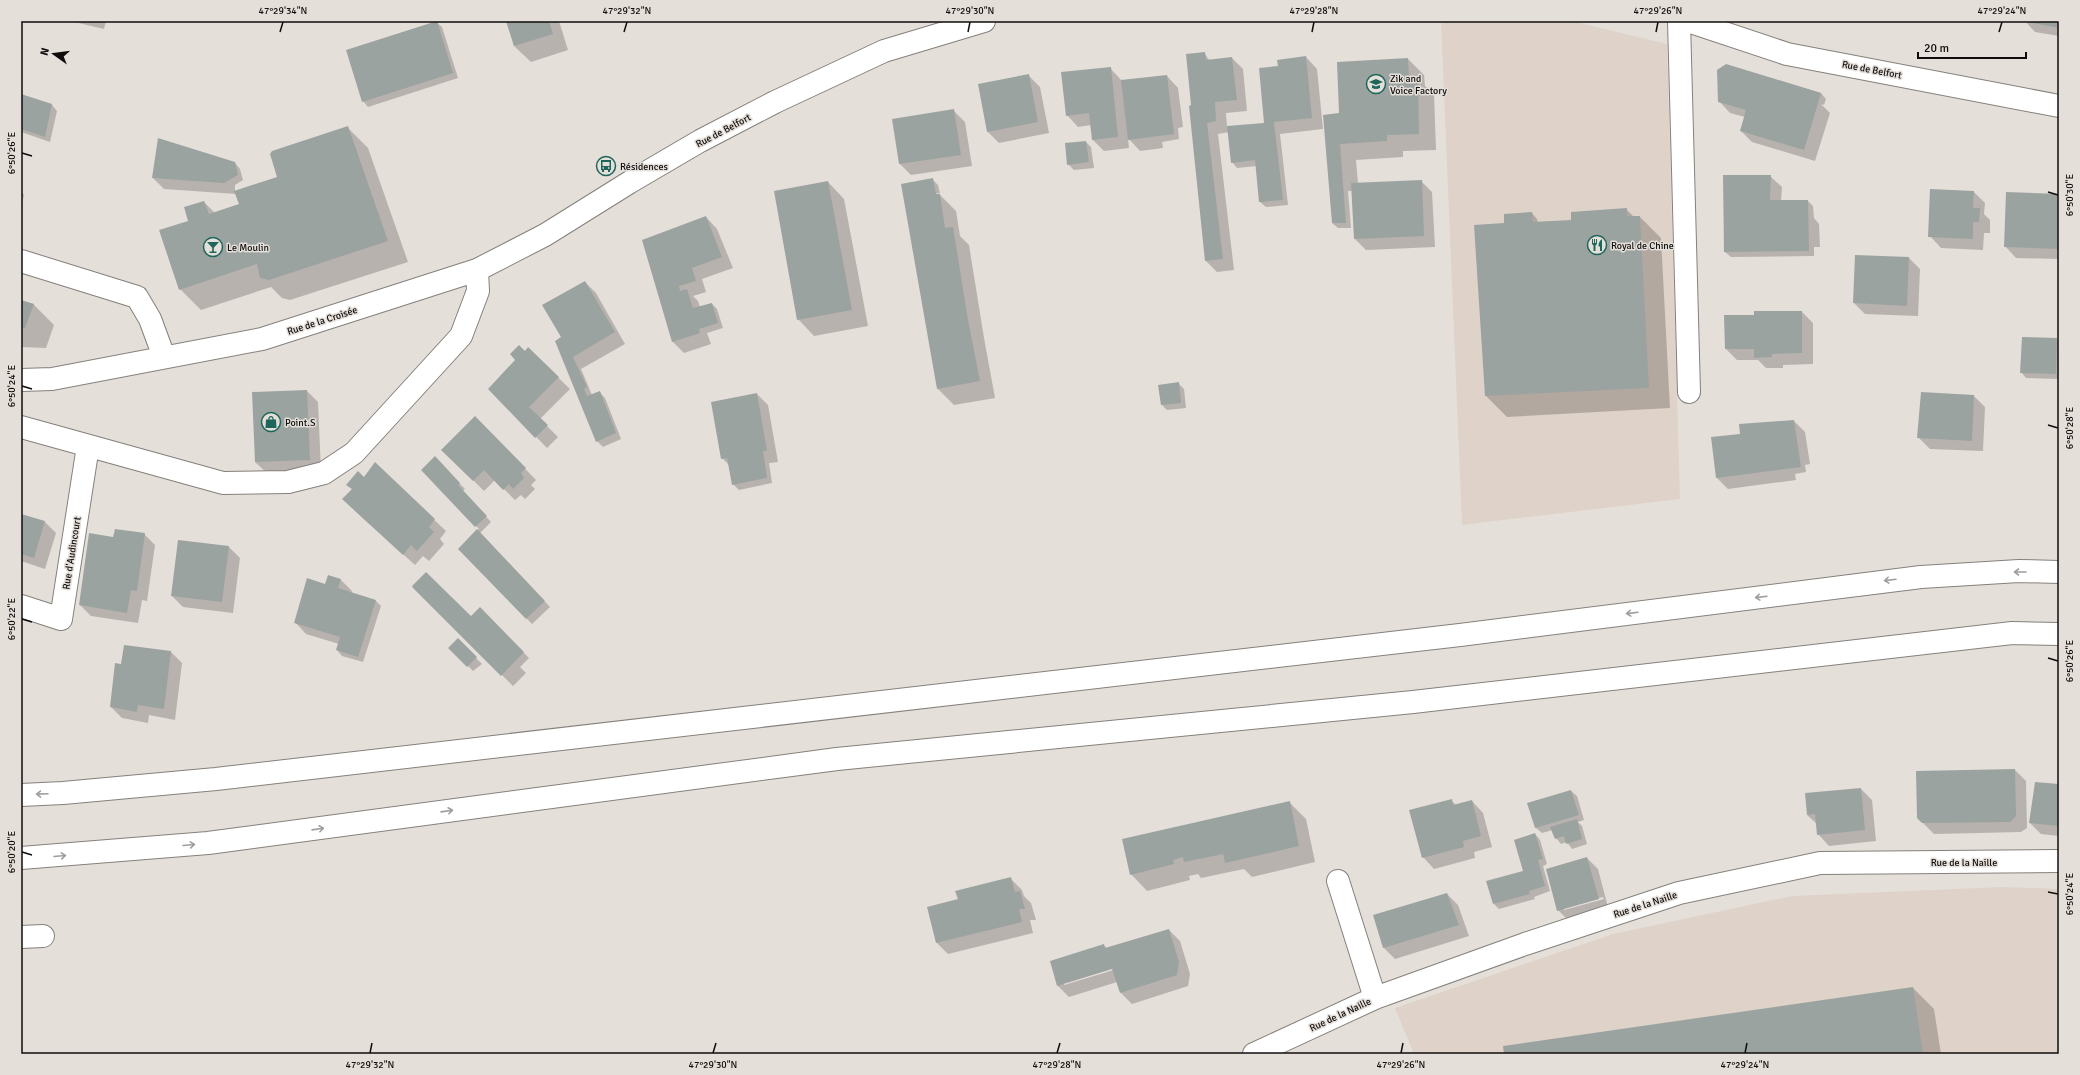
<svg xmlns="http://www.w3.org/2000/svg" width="2080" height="1075" font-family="Signika,sans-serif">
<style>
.built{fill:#dfd3c9}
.shadow{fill:#0003;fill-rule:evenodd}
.building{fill:#9ba3a1}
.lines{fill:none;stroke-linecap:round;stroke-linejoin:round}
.minor-casing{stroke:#85807b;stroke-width:24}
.major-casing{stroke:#85807b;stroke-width:24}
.minor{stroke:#fff;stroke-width:22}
.major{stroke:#fff;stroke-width:22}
.oneway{stroke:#9f9e9e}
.ticks{fill:none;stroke:#0f0d0c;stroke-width:1.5}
.labels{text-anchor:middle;stroke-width:3;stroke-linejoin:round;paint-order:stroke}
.street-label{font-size:10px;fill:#0f0d0c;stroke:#e5dfda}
.poi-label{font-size:10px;fill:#0f0d0c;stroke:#e5dfda;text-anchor:start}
.neatline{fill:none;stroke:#0f0d0c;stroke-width:1.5}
.ticks-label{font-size:10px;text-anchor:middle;fill:#0f0d0c}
</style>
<rect width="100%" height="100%" fill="#e5dfda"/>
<!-- built -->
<path class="built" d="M1441,21H1572L1667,44L1680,499L1462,525Z
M2002,887L2059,889V1054H1414L1395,1008L1613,934L1792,896Z"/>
<!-- shadow -->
<path class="shadow" d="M70,21H106L104,29Z
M507,21H559L568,50L531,62L514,46Z
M2025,21H2059V36L2035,32Z
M436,22L442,27L458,78L368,107L363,101Z
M1204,53L1210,61L1232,58L1243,69L1247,111L1226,113L1227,127L1266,124L1279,67L1306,57L1317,69L1323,129L1280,134L1288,205L1266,207L1260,202L1257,166L1237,168L1232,162L1229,132L1218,134L1234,270L1217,272L1206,261Z
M1408,59L1424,75L1425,86L1434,94L1436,150L1403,151V157L1356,160L1358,184L1421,181L1432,192L1435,247L1366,250L1355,239L1353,191H1348L1351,228H1338L1332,223L1340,114Z
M1726,65L1821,93L1826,99L1824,105L1821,104L1830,113L1815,161L1752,142L1741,131L1745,117L1730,113L1719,101Z
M1110,68L1122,81L1167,76L1178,88L1183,127L1178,128L1179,139L1162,142L1163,148L1140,151L1128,138L1129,148L1104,151L1093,140L1091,125L1078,127L1067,115Z
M1029,76L1040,87L1049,133L999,143L988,132Z
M21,95L52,105L57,111L50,142L21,132Z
M954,111L965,122L972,166L911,175L900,164L893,120Z
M347,127L368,148L408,262L290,300L282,298L271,287L201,310L180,289L190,222L204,202L215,213L240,204L236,194L164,189L153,178L235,163L240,169L243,180L235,185V192L279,178Z
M1086,142L1091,147L1094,168L1074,170L1068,164Z
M1770,176L1782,187L1781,201H1808L1813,206L1814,218L1819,224L1820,247H1814V256L1731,257L1725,252Z
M933,180L938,185L940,193L908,198V200L940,195L956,211L960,236L969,245L984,338L995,398L954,405L938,389L902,185Z
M828,182L844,199L868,326L814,336L798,319Z
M21,191L24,195L21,206Z
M1974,192L1985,203L1984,214L1990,220V233H1984L1983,250L1941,248L1930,236Z
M2059,195V259L2016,258L2005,246Z
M1626,209L1634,217H1640L1661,238L1670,408L1507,417L1486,396L1532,213L1537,219L1538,222L1572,221Z
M706,217L717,229L733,268L702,279L706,292L693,296L698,301L700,307L712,304L717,309L723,328L707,333L711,344L684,353L673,342L643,241Z
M1909,258L1920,269L1918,316L1865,314L1854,303Z
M585,282L596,293L625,344L581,369L592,395L599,392L605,398L621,439L603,447L597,441L562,338Z
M21,301L33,304L54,325L46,348L21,347Z
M1802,312L1813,323V364L1783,365V368H1766L1758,360H1737L1726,349L1755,316Z
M2056,339L2059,342V379L2026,378L2021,372Z
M528,348L570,389L540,419L558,437L547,448L489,389Z
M1178,383L1184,389L1186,408L1167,410L1162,405Z
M307,391L318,402L321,471L267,473L255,462Z
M1922,393L1974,396L1985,407L1983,451L1930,449L1918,437Z
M757,394L768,405L778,462L769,463L772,483L739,490L733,484L730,466L722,458Z
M475,417L536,480L531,485L535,489L525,499L521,495L515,500L495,480L484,491L443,450Z
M1794,421L1805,432L1810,464L1805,465L1806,472L1795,474L1796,480L1728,489L1717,478L1741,435Z
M435,458L465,489L463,491L491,522L480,533L550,607L532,624L460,549L479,529L422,470Z
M375,464L446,531L440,539L444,544L429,561L423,556L415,565L354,510L353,490L347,485L364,478Z
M21,515L45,522L56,533L45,569L21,561Z
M144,534L155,545L147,601L142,600L138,623L91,616L80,605L114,538Z
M229,547L240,558L233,613L183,607L172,596Z
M341,580L352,591L351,593L376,601L381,606L363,662L342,656L337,650L339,644L306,634L295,622L326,585Z
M414,587L471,617L480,609L529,658L520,667L526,673L513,686Z
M458,640L482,664L473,671L450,648Z
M171,652L182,663L175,720L149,715L148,723L122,718L111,707L122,665Z
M2015,770L2026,781L2027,828L2021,832L1934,834L1918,818Z
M2059,785V836L2041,834L2030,823Z
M1861,789L1872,800L1876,841L1829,846L1818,834L1817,824L1807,815Z
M1571,791L1577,796L1584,820L1578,822L1582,826L1587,844L1572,849L1567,842L1561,844L1556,838L1553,830L1542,833L1536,828L1529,803Z
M1451,800L1456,805L1472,801L1483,813L1492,847L1474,852L1475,858L1434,869L1423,857Z
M1289,802L1306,819L1315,862L1252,877L1244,869L1201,878L1198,874L1189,876L1190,880L1147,891L1131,874Z
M1535,834L1540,840L1547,864L1543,866L1550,891L1534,897L1535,899L1499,909L1494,904L1525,872Z
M1587,858L1598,869L1609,911L1569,921L1558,910ZM1603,897L1604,899L1564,910V908Z
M1011,879L1022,890L1024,896L1031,903L1036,920H1030L1033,933L948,954L937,943L928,908L959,900Z
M1447,894L1458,905L1469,936L1395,959L1384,948L1374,916Z
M1169,930L1180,941L1190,974L1188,986L1132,1004L1121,993L1117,982L1069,997L1058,986L1051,962L1103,945L1107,948ZM1117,967V969L1064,985V983Z
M1913,988L1934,1009L1941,1054H1506Z"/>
<!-- building -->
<path class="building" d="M437,21L453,73L362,102L346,50Z
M506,21H549L553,34L514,46Z
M2028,21H2059V28L2028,22Z
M1205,52L1206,60L1232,57L1237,100L1215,102L1216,121L1207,123L1223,259L1205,261L1189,106L1191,105L1186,54Z
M1306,56L1312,118L1274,122L1283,200L1259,202L1255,160L1231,163L1227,126L1264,123L1259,68L1278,66L1277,60Z
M1408,58L1409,77H1418L1419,134L1387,135V141L1340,144L1346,223H1332L1323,115L1339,113L1337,62Z
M1726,64L1821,93L1804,150L1740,131L1746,110L1718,102L1717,70Z
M1111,67L1118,137L1092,140L1089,113L1066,116L1061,72Z
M1029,74L1038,122L987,132L978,84Z
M1167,75L1174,134L1128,140L1121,80Z
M21,94L52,104L45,137L21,129Z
M954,109L961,155L899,164L892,119Z
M348,126L388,241L269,280L260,278L257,264L179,290L159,230L188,221L184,207L204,201L209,214L239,204L234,191L277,177L270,154L272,151Z
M158,138L235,162L238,175L224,183L152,178Z
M1086,141L1089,162L1067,165L1065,143Z
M1723,175H1771L1770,200H1808L1809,251L1724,252Z
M933,178L936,194H940L945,228L953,227L968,320L980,381L937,389L901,184Z
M1422,180L1424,236L1354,239L1351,183Z
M828,181L852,310L797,320L774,191Z
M1930,189L1974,191L1973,208H1980L1979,222H1973V239L1928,237Z
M2006,192L2059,194V249L2004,247Z
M1627,208V216H1640L1649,388L1485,396L1474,225L1504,223V214L1532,212L1533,222L1571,220V212Z
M706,216L722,257L692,268L696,281L679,286L680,291L687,289L693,308L712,303L718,323L699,329L700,333L672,342L642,240Z
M1855,255L1909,257L1907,306L1853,303Z
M585,281L615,332L573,357L587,387L584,389L587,396L600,391L616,433L596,442L555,341L561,337L542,305Z
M21,300L34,304L25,328H21Z
M1754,311H1802V353L1772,354V357L1754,358V349H1725L1724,315H1754Z
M2022,337L2057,338L2056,374L2020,373Z
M519,345L525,351L528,347L559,377L529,407L548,425L535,438L488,389L515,360L510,354Z
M1179,382L1181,403L1161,405L1158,385Z
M307,390L310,460L255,462L252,392Z
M1921,392L1974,395L1972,441L1917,438Z
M757,393L767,451H763L767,478L732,485L727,458L721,459L711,402Z
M475,416L526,468L521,473L524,478L513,489L509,484L503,490L484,470L473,481L441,450Z
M1794,420L1801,467L1716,478L1711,437L1740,434L1739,424Z
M435,456L460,483L458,485L487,516L475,527L421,470Z
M375,462L435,519L429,527L434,532L417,551L411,545L403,555L342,499L352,489L346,485L358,471L364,477Z
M21,514L45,521L34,558L21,554Z
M115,529L145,533L137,591L131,590L127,613L79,605L89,533L113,537Z
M477,529L545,601L526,619L458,549Z
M178,540L229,546L222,602L171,596Z
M426,572L471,616L480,607L524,652L501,676L413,588L412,586Z
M328,575L341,579L338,588L376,600L358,657L336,650L340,637L294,623L307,578L325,584Z
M458,638L477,657L467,667L448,648Z
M124,645L171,651L164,709L138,705L137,712L110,707L115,663L121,664Z
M2015,769L2016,816L2010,822L1922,823L1917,818L1916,771Z
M2035,782L2059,784V826L2029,823Z
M1861,788L1865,830L1817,835L1815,814L1807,815L1805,793Z
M1571,790L1579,815L1535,828L1527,803Z
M1452,799L1453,805L1472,800L1481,836L1463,841L1464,847L1422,858L1409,810Z
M1290,801L1299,846L1225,863L1223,854L1184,862L1183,857L1173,860L1174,864L1130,875L1122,839Z
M1577,819L1582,839L1566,844L1564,836L1555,839L1550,827Z
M1535,833L1543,859L1538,860L1545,886L1529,891L1530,894L1493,904L1486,881L1523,871L1514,840Z
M1587,857L1599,899L1557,911L1546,869Z
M1011,877L1015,892L1020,891L1025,909H1019L1022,922L936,943L927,907L958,899L955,891Z
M1447,893L1459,925L1383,948L1373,915Z
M1169,929L1179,962L1177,975L1120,993L1112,969L1057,986L1050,961L1104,944L1105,948Z
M1913,987L1923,1054H1504L1503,1046Z"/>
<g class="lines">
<!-- minor casing -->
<g class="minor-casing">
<path id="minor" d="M1679,21L1689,392
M1688,21L1787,54L2059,106
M21,261L137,297L150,319L164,357
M21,380L52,379L262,339L477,270L545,235L630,182L700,141L775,102L884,51L984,21
M21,427L223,483L288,482L324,473L354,453L461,336L478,291L477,270
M21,606L61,619L88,446
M1338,881L1375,998
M21,937L43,936
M1254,1054L1375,998L1525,944L1679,893L1820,863L2059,861"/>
</g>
<!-- major casing -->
<g class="major-casing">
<path id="major" d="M21,795L63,793L216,779L1460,635L1921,577L2019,571L2059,572
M21,858L208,843L837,759L1413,702L2012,633L2059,634"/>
</g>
<!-- minor -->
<use href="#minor" class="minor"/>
<!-- major -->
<use href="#major" class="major"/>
</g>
<!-- one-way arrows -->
<defs><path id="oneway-shaft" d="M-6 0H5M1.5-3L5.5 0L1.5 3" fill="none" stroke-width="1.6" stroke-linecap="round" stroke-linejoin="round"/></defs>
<g class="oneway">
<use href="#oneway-shaft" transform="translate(2020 572) rotate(180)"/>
<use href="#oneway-shaft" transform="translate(1890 580) rotate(173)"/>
<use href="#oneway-shaft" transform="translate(1761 597) rotate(173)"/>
<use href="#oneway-shaft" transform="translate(1632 613) rotate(173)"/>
<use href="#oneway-shaft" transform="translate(42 794) rotate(178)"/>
<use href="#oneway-shaft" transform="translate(447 811) rotate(-8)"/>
<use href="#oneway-shaft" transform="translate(318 829) rotate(-8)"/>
<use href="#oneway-shaft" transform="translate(189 845) rotate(-5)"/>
<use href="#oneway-shaft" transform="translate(60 856) rotate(-5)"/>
</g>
<!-- ticks -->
<path class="ticks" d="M280,32L283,22M624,32L627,22M968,32L970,22M1312,32L1314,22M1656,32L1658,22M1999,32L2002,22M22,153L32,156M2048,192L2058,195M22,386L32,389M2048,425L2058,428M22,619L32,622M2048,658L2058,661M22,852L32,855M2048,892L2058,894M370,1053L372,1043M713,1053L716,1043M1057,1053L1060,1043M1401,1053L1403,1043M1745,1053L1747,1043"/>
<!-- icons -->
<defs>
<g id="school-ring" transform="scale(1)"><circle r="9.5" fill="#e5dfda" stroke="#1e665c" stroke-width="1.5"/><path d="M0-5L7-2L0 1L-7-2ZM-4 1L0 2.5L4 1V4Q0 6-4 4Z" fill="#1e665c"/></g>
<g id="bus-ring" transform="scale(1)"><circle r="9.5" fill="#e5dfda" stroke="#1e665c" stroke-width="1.5"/><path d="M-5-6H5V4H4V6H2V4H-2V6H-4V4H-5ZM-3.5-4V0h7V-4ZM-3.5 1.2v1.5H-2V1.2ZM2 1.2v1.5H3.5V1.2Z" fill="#1e665c"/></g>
<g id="restaurant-ring" transform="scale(1)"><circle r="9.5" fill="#e5dfda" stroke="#1e665c" stroke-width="1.5"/><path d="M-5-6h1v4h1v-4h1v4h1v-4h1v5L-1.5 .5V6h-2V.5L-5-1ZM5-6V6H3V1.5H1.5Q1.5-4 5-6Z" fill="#1e665c"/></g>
<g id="bar-ring" transform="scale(1)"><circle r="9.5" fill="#e5dfda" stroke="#1e665c" stroke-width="1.5"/><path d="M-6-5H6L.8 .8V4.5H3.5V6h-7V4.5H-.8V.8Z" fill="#1e665c"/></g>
<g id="shop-ring" transform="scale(1)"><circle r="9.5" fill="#e5dfda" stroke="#1e665c" stroke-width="1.5"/><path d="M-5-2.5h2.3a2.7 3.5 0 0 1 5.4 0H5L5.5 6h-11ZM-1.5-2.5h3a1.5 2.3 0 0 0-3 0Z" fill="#1e665c"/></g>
</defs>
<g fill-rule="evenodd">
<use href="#school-ring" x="1376" y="84"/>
<use href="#bus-ring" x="606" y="166"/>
<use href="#restaurant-ring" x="1597" y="245"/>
<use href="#bar-ring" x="213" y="247"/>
<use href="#shop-ring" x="271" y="422"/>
</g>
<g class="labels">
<!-- street labels -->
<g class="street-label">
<text transform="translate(1872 69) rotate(11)" y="4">Rue de Belfort</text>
<text transform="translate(723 130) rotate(-28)" y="4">Rue de Belfort</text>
<text transform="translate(322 320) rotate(-18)" y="4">Rue de la Croisée</text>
<text transform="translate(71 553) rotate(-81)" y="4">Rue d'Audincourt</text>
<text x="1964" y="866">Rue de la Naille</text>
<text transform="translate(1645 904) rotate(-18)" y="4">Rue de la Naille</text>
<text transform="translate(1340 1014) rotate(-25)" y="4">Rue de la Naille</text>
</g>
<!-- poi labels -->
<g class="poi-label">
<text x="1390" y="82">Zik and<tspan x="1390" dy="12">Voice Factory</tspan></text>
<text x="620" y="170">Résidences</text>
<text x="1611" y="249">Royal de Chine</text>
<text x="227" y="251">Le Moulin</text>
<text x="285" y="426">Point.S</text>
</g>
</g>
<!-- border -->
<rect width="2080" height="1075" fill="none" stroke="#e5dfda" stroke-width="44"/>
<!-- north arrow -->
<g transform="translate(54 54) rotate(284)" stroke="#e5dfda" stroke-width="3" paint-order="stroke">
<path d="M0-3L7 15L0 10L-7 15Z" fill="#0f0d0c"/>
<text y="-6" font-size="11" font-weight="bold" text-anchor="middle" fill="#0f0d0c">N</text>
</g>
<!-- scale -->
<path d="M1918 52v6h108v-6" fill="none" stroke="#0f0d0c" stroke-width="2"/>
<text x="1924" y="52" font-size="12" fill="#0f0d0c" stroke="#e5dfda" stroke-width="3" paint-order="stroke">20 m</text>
<rect x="22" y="22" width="2036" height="1031" class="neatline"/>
<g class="ticks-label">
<text x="283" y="14">47°29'34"N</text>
<text x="627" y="14">47°29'32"N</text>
<text x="970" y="14">47°29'30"N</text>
<text x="1314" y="14">47°29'28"N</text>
<text x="1658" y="14">47°29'26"N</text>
<text x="2002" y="14">47°29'24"N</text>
<text transform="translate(11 153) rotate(-90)" y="4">6°50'26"E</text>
<text transform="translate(2069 195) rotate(-90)" y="4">6°50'30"E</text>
<text transform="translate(11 386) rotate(-90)" y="4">6°50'24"E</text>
<text transform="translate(2069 428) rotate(-90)" y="4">6°50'28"E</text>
<text transform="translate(11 619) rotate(-90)" y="4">6°50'22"E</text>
<text transform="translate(2069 661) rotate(-90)" y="4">6°50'26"E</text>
<text transform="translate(11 852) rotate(-90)" y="4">6°50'20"E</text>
<text transform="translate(2069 894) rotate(-90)" y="4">6°50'24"E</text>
<text x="370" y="1068">47°29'32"N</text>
<text x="713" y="1068">47°29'30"N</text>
<text x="1057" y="1068">47°29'28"N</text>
<text x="1401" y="1068">47°29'26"N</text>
<text x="1745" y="1068">47°29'24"N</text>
</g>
</svg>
